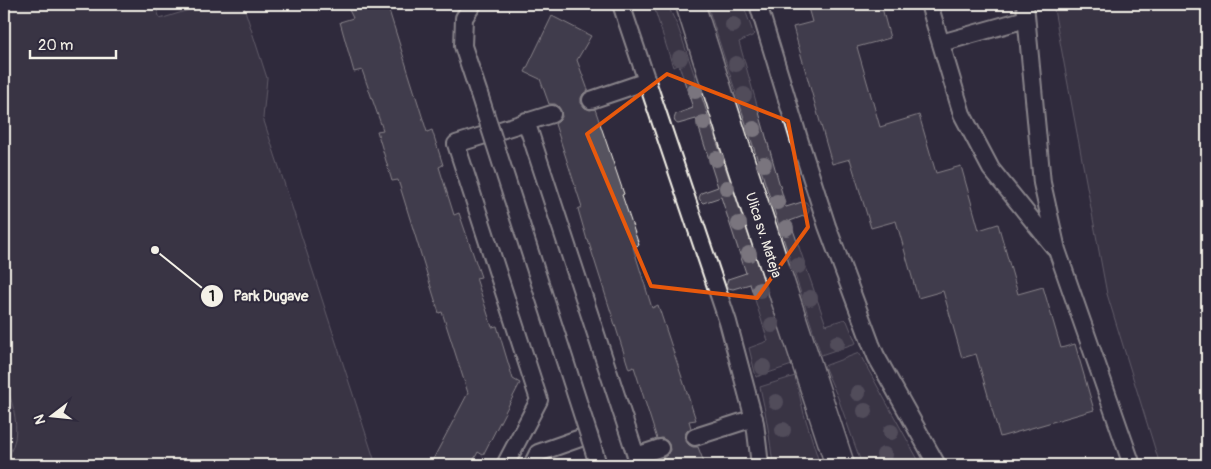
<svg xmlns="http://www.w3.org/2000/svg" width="1211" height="469" font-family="Pangolin,sans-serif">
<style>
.built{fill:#3b3647}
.green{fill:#454050;stroke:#9c989c}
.building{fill:#56525f;stroke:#f4f1e8}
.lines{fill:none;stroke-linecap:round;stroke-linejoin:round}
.service-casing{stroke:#f4f1e8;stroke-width:20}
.tertiary-casing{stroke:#f4f1e8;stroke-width:31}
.service{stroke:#2f2a3d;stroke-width:16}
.tertiary{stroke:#2f2a3d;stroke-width:28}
.service-bridge-casing{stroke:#f4f1e8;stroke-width:20;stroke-linecap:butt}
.service-bridge{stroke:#2f2a3d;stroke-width:16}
.tree{fill:#7a757e}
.marked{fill:none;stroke:#e8590c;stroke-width:4;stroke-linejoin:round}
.labels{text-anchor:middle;stroke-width:4;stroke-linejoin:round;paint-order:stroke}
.street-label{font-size:14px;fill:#f4f1e8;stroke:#2f2a3d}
.leader{fill:none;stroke:#f4f1e8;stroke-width:2}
.callout-dot{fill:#f4f1e8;stroke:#2f2a3d;stroke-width:2}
.mark-label{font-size:15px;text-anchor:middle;font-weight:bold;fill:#111}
.callout-label{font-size:15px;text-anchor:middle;font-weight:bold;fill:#f4f1e8;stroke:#2f2a3d;stroke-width:4;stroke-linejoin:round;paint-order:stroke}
</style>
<rect width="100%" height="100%" fill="#2f2a3d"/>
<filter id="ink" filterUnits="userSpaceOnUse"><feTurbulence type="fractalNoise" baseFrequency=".02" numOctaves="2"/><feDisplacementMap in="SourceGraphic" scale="10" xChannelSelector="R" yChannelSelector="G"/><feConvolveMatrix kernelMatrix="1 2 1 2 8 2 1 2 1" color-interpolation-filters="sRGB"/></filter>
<g filter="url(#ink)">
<!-- built -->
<path class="built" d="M4,382L8,389L15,413V439L5,465H4Z"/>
<!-- green -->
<path class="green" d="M4,4H155L160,19L192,9L190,4H243L267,78L263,118L376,465H5C8,457 13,448 15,439C18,421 12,398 4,382Z
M653,4H667L678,27L688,56L792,365L756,377L749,348L768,341L750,284L733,289L728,288L726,285L728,279L746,273L721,197L703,203L700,200L699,198L701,193L718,187L696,119L678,124C673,122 674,118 676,114L693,108L679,65L673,67Z
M707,4H743L754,35L739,42L786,207L802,202H806C809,206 811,212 806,215L790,221L826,325L845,319L847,321L856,343L821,355Z
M1053,4H1207V465H1160L1107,294Z
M859,353L921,465H862L838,398L824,366Z
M795,376L804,414L820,465H773C770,439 766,413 760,387Z"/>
<!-- building -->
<path class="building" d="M346,4H387L427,132L432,130L443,165L439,167L454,215L459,213L481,277L476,278L492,327L497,326L513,379L520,383L483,455L478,452L471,465H430L468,393L442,312L439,313L398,180L392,181L377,131L383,130L362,70L354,72L340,22L353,18Z
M807,4H881L890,38L857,47L880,127L919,115L936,173L961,166L979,230L998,224L1018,294L1043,287L1061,348L1075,344L1094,410L1000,437L976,354L962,358L943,291L918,298L896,221L871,228L850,159L832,164L793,27L812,22Z
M552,16L591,36L577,60L588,90L583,94L581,98V103L585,108L590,110L595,109L624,194L622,195L639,245L633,247L652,308L658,305L696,420L689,421L691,428L687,431L685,434V440L689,445L693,447H698L705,465H665L663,458L667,455L670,450L669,444L667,441L662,438L657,439L634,367L629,369L588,240H587L578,209L582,207L555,124L559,121L562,117L561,111L558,106L555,104H549L540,79L525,72Z"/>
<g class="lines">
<!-- service casing -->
<g class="service-casing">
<path id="service" d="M473,4L464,18L463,46L479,94
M621,4L728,322L755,423L760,465
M758,4L800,142L827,226L871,344L876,356L937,465
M929,4L962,114L991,169L1054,247
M1025,4L1042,183L1057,250L1132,465
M941,43L1026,19
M591,100L647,81
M526,121L639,465
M695,437L754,418
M593,448L598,465
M636,456L660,448
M505,465L539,400L456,144L552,114
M532,465L538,453L589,435"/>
</g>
<!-- tertiary casing -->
<g class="tertiary-casing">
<path id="tertiary" d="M690,4L738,155L840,465"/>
</g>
<!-- service -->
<use href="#service" class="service"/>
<!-- tertiary -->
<use href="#tertiary" class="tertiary"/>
<!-- service-bridge casing -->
<g class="service-bridge-casing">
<path id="service-bridge" d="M479,94L593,448"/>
</g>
<!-- service-bridge -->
<use href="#service-bridge" class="service-bridge"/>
</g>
<!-- trees -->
<g class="tree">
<circle cx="733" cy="25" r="8"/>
<circle cx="680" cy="58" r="8"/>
<circle cx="736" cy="64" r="8"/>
<circle cx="695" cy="91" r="8"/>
<circle cx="744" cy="95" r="8"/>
<circle cx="704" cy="123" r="8"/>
<circle cx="754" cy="129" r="8"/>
<circle cx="716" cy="159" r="8"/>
<circle cx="764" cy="164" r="8"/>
<circle cx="727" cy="188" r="8"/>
<circle cx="777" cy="202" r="8"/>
<circle cx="739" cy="224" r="8"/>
<circle cx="786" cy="228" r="8"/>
<circle cx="749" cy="254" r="8"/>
<circle cx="798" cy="266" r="8"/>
<circle cx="760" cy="290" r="8"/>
<circle cx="810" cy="298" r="8"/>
<circle cx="772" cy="325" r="8"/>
<circle cx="837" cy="343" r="8"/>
<circle cx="763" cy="367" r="8"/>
<circle cx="858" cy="393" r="8"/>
<circle cx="776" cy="402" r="8"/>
<circle cx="865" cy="411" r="8"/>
<circle cx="783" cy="430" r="8"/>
<circle cx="891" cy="432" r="8"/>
<circle cx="884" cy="455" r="8"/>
</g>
</g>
<!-- marked area -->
<path d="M0 0H1211V469H0ZM667,74L788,121L808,227L757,298L651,286L587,134Z" fill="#2f2a3d" fill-opacity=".55" fill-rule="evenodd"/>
<path class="marked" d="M667,74L788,121L808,227L757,298L651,286L587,134Z"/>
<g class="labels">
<!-- street labels -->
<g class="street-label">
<text transform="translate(764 235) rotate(72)" y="5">Ulica sv. Mateja</text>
</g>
</g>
<!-- callouts -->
<path class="leader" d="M155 250L212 296"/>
<g class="callout-dot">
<circle cx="155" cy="250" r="5"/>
<circle cx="212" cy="296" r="12"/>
</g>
<g class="mark-label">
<text x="212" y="301">1</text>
</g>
<g class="callout-label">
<text x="271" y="301">Park Dugave</text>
</g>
<!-- margin -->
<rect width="1211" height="469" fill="none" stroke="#2f2a3d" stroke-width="20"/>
<rect x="10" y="10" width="1191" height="449" fill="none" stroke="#f4f1e8" stroke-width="2" filter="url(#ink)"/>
<!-- north arrow -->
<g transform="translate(52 416) rotate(254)" stroke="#2f2a3d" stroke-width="4" paint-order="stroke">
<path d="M0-4L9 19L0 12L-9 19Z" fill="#f4f1e8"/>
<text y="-8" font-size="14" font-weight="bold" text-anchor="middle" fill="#f4f1e8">N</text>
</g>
<!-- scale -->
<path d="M30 50v8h86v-8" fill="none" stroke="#f4f1e8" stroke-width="2.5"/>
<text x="38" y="50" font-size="15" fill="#f4f1e8" stroke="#2f2a3d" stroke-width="4" paint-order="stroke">20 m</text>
</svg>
